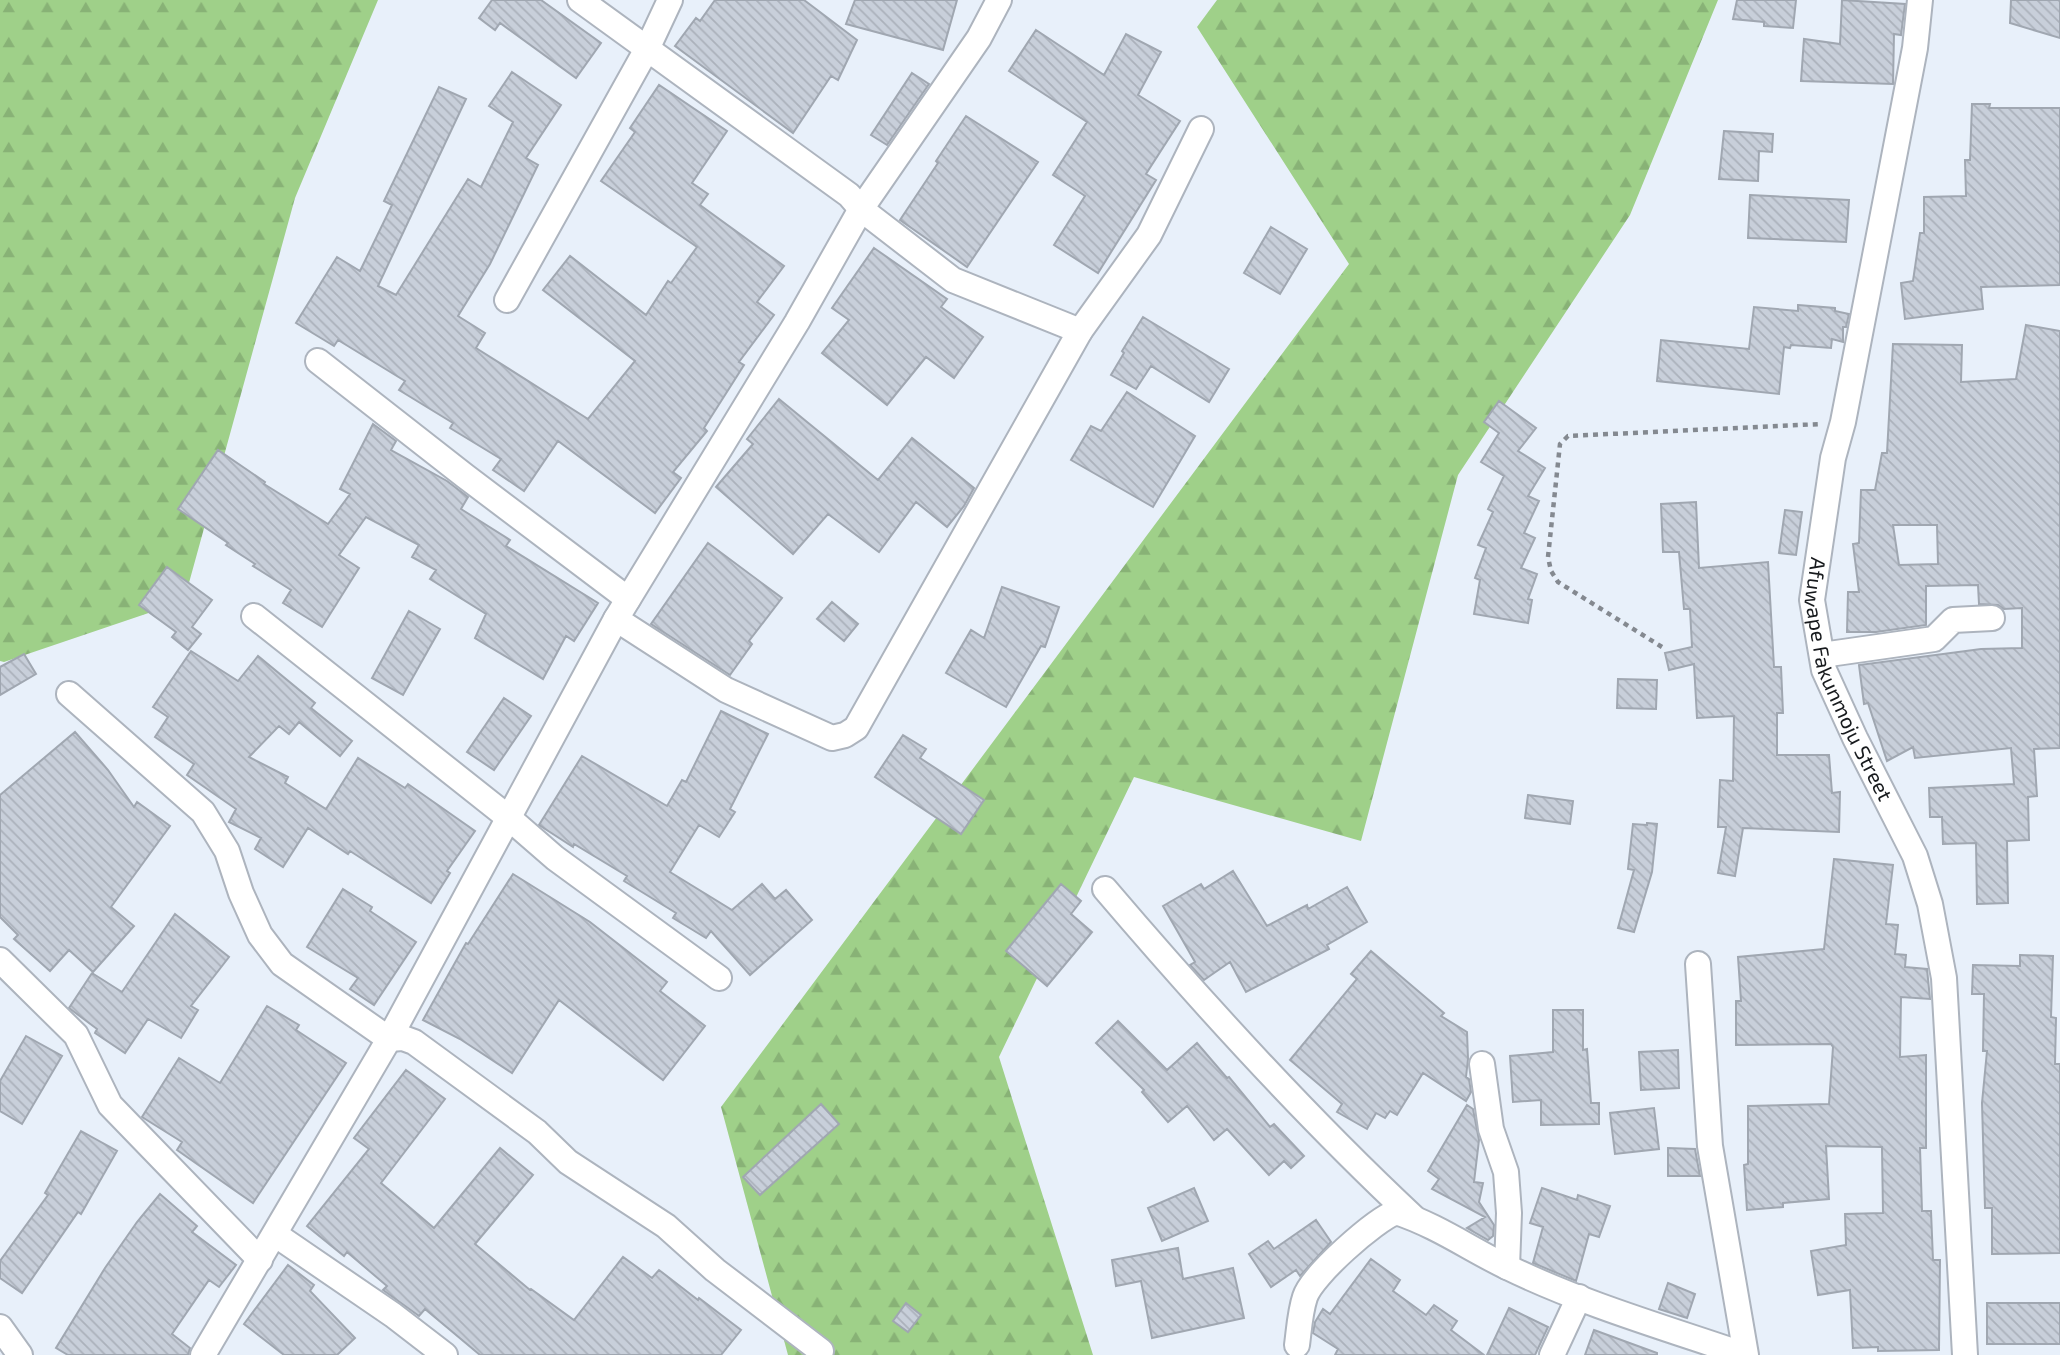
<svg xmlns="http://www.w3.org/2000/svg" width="2060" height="1355" font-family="'Exo 2',sans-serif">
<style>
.forest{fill:url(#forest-firs)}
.building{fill:url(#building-back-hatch);stroke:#a0a7b1;stroke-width:2;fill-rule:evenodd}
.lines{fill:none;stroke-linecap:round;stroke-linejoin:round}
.minor-casing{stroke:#adb4be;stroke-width:28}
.path{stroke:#848990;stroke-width:4.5;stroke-dasharray:5 5;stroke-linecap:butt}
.minor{stroke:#fff;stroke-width:24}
.labels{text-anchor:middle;stroke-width:5;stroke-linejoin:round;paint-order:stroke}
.street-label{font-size:21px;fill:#171a1d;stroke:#e8f0fa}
</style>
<defs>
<pattern id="forest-firs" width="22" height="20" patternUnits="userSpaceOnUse" patternTransform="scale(1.75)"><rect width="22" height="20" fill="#9fd089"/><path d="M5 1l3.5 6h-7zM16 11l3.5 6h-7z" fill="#88b276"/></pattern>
<pattern id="building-back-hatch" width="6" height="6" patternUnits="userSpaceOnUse" patternTransform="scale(1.75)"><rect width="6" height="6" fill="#c8cfda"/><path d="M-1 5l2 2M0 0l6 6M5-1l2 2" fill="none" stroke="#abb1bb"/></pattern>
</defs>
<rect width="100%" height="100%" fill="#e8f0fa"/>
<!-- forest -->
<path class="forest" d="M0,0H378L295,198L184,601L4,662L0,661Z
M1217,0H1718L1630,215L1458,475L1361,841L1134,777L999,1057L1093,1355H788L721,1107L1349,264L1197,27Z"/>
<!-- building -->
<path class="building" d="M492,0H541L601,43L576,78L500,23L495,30L479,18Z
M715,0H804L857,40L838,80L831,76L793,133L675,46L696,18L700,21Z
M855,0H957L943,50L846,24Z
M1737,0H1796L1793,28L1764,26V22L1733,19Z
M1842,0L1905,4L1901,35L1894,34L1893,84L1801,81L1804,39L1840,44Z
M2011,0H2060V38L2010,23Z
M1036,30L1104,75L1126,34L1161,52L1138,95L1180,121L1146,174L1156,180L1098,273L1054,245L1085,196L1053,175L1087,122L1009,71Z
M512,72L561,105L526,158L538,165L490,264L458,316L485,333L476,348L588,419L635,361L543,290L570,256L646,315L668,281L671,283L697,247L601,181L635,132L630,128L659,85L727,131L692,183L708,194L700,205L784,266L757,302L774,315L739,362L744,365L704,428L707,431L673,472L681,478L655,513L558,441L524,491L493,470L501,459L450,428L453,423L399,390L405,381L338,340L334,346L296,323L337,257L360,271L392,205L384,201L439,87L466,99L378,286L396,295L468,179L481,187L513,122L489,106Z
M912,73L929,84L887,145L871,135Z
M1972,104H1990L1989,108H2060V285L1981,287L1983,309L1905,319L1901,283L1913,281L1920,233H1924V197L1966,196L1965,160H1970Z
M966,116L1038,162L967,267L900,220L938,163L936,161Z
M1724,131L1773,134L1772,152L1759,151L1758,181L1719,179Z
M1750,195L1849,200L1846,242L1748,238Z
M1271,227L1307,249L1280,294L1244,273Z
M874,248L947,299L941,307L983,337L954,378L926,357L887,405L822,353L849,320L832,308Z
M1798,305L1835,308V311L1849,314L1846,327H1843V342L1832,339L1831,348L1791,345L1790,348L1784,347L1779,394L1657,381L1661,340L1749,349L1754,307L1798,311Z
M1143,317L1229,369L1209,402L1151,366L1136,389L1111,375L1124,353L1122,351Z
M2026,325L2060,331V748L2034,749L2037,796L2028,797L2029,840L2007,841L2008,903L1977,904L1976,843L1943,844L1942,817H1930L1929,788L2014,784L2011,748L1915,758L1913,747L1887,761L1868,703L1864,704L1859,665L1981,649L2022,648V608L2004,609L1998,605L1979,604L1978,585L1926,586V625L1876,632H1847L1848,592H1859L1853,544L1859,543L1861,490H1875L1882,453H1887L1893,344L1962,345L1961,382L2016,379ZM1893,525H1937L1938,564L1899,565Z
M1127,392L1195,436L1153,507L1071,460L1091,426L1101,431Z
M779,399L878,480L912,438L974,488L964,506L947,527L916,502L879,552L828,514L793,554L716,487L753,444L747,439Z
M1499,401L1536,428L1518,451L1545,468L1528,496L1539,501L1524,533L1535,538L1521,568L1537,574L1528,599L1532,600L1528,623L1474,614L1480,580L1475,578L1486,548L1478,545L1493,512L1488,509L1504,476L1481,462L1499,433L1484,422Z
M373,424L396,441L391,450L447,481L468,497L461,509L510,540L506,546L598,603L574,641L566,636L543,679L475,638L486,614L430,579L436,570L412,557L419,545L366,517L339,555L359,568L322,627L283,603L291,590L253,566L255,564L226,545L228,543L178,509L218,450L265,482L264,484L328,524L350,494L340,489Z
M1696,502L1699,568L1768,562L1774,667H1781L1783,713H1777V755H1829L1832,793L1840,792L1839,832L1743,828L1735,876L1718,873L1726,827H1718L1720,780L1733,781L1734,716L1697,718L1694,664L1669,670L1665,653L1692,647L1690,609H1684L1679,552H1663L1661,504Z
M1785,510L1802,512L1796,555L1779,553Z
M708,543L782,598L749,641L752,644L730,675L651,624Z
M167,567L212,600L192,627L201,634L188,650L172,637L176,632L139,605Z
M1002,587L1059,607L1045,647L1041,646L1006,707L946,673L971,630L984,638Z
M832,602L858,624L844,641L817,619Z
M409,611L440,629L403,695L372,678Z
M191,651L238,681L258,656L315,703L311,708L352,741L340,756L299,722L289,734L279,726L249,757L288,777L285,783L326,809L358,758L405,788L408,784L475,831L447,871L450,873L431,903L350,851L348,854L308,828L283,867L255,849L261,838L229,822L236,809L187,775L194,764L155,737L168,717L153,707Z
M24,654L36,674L0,695V667Z
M1618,679L1657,680L1656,709L1617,708Z
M504,698L531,716L494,770L467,752Z
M721,711L768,734L730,809L735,812L719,837L699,825L670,872L732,910L762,884L775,899L786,890L812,920L750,975L711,931L706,938L673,918L676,913L624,881L627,876L574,844L573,847L539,825L582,756L667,806L682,780L686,782Z
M75,732L108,770L134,807L137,802L170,826L111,907L134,926L93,972L69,950L50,971L14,939L18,935L0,917V795Z
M903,735L926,749L920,758L984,800L961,834L875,777Z
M1528,795L1573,801L1570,824L1525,818Z
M1647,823L1657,824L1652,872L1634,932L1618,928L1634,870L1628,869L1633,824L1647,825Z
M1834,859L1893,865L1886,924L1898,925L1895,954L1906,955L1905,967L1927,969L1930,999L1901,997L1900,1057L1926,1055V1148H1920L1922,1211H1931L1933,1260H1940L1939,1350L1878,1351V1347L1853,1348L1850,1290L1818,1295L1811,1251L1846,1245L1845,1214L1883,1213L1882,1147L1826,1146L1829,1199L1783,1203V1207L1747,1210L1744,1165L1748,1164V1106L1829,1104L1833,1047L1831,1044L1736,1045V1001H1741L1738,957L1824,949Z
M1233,871L1267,926L1307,905L1308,909L1347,887L1367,922L1327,945L1329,949L1246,992L1230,962L1204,980L1190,965L1195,962L1163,906L1201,884L1204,889Z
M513,874L590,922L667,982L660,991L705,1026L663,1080L559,1000L512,1073L460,1039L423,1020L466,943L468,944Z
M1061,884L1081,901L1071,914L1092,932L1047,986L1006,951Z
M343,889L372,907L370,911L416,942L374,1005L350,989L358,978L307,947Z
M175,914L229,957L191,1006L198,1010L181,1038L148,1019L125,1053L95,1033L97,1029L69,1008L92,973L122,992Z
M1371,951L1444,1013L1441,1016L1467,1032L1468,1059L1466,1077L1469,1079L1471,1092L1466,1101L1423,1073L1397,1115L1390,1111L1385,1118L1376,1113L1367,1129L1337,1112L1342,1104L1290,1060L1357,979L1351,974Z
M2020,955L2053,956L2051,1017L2056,1018L2055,1064H2060V1253L1992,1254V1208H1985L1982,1103L1987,1051H1983L1984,994H1972L1973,965L2020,966Z
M267,1006L299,1025L296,1030L346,1063L253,1203L177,1150L182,1142L142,1117L179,1058L220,1083Z
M1553,1010H1583V1050L1587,1049L1591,1103H1599V1124L1541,1125V1100L1513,1102L1510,1056L1553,1052Z
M1118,1021L1167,1070L1197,1043L1227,1078L1229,1077L1270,1127L1274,1124L1304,1156L1291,1168L1284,1161L1269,1175L1227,1129L1214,1140L1187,1106L1168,1122L1142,1092L1144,1090L1096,1043Z
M26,1036L62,1056L22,1124L0,1111V1081Z
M1678,1050L1679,1088L1641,1090L1639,1052Z
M406,1070L445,1099L381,1183L434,1228L500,1148L533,1175L475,1244L530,1290L531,1289L574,1320L623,1257L652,1278L659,1270L698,1300L699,1298L741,1330L721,1355H480L425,1309L419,1316L383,1290L387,1286L347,1252L344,1256L307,1226L369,1149L354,1138Z
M821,1104L839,1124L760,1195L743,1177Z
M1467,1105L1473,1109L1479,1140L1474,1182L1483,1183L1479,1202L1494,1225L1493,1236L1488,1240L1467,1228L1485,1217L1432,1189L1439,1179L1428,1171Z
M1654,1108L1659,1149L1615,1154L1610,1113Z
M81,1131L117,1151L81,1214L78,1212L22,1293L0,1278V1261L48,1195L45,1193Z
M1668,1148L1695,1149L1700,1176H1668Z
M1194,1188L1208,1221L1162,1241L1148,1208Z
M1542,1188L1577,1200L1578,1195L1610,1206L1599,1237L1589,1234L1576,1281L1533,1263L1543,1227L1530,1223Z
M160,1194L197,1226L192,1232L236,1265L219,1287L209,1280L172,1334L190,1348L188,1355H68L56,1348L105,1268L137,1222Z
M1316,1220L1331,1242L1300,1276L1296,1270L1271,1287L1249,1254L1268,1241L1274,1249Z
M1178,1248L1183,1279L1233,1268L1244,1318L1152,1338L1141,1281L1116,1286L1112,1260Z
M1371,1259L1400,1280L1393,1291L1426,1315L1434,1305L1457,1321L1451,1330L1484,1355H1335L1338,1349L1313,1333L1315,1322L1323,1309L1330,1314Z
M288,1265L314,1285L310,1291L355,1338L337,1355H284L244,1324Z
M1668,1283L1695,1294L1687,1318L1659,1309Z
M906,1303L921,1315L908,1332L893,1321Z
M1987,1303H2060V1344H1987Z
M1509,1308L1548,1327L1535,1355H1487Z
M1594,1330L1657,1353V1355H1585Z"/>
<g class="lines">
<!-- minor casing -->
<g class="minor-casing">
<g id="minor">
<path d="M580,0L849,195L861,209L953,280L1080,331"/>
<path id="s1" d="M1920,0L1915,48L1843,422L1833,458L1812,600L1824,670L1855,738L1915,856L1930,904L1944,978L1965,1355"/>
<path d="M507,300L648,47L670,0"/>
<path d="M318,361L465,476L628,599"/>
<path d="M254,616L509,818L555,858L719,978"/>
<path d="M616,619L726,690L832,738L845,735L856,728L1080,331L1149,235L1201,129"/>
<path d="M1822,655L1934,639L1953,620L1992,618"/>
<path d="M69,694L203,812L227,851L241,893L260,935L282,964L389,1039L403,1038L414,1042L537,1132L568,1162L666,1226L715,1270L821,1351"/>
<path d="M1105,889C1203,1004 1303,1114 1413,1217"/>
<path d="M0,960L76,1035L110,1105L260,1260"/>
<path d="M1698,964L1710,1146L1746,1355"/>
<path d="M1482,1064L1491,1129L1506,1172L1509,1213L1507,1267"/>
<path d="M276,1235L393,1315L445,1355"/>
<path d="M0,1327L20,1355"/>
<path d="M1297,1345C1299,1330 1300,1312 1305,1297C1312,1275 1375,1220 1396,1212C1436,1225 1470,1249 1507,1267C1583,1304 1666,1328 1745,1355"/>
<path d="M203,1355L389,1039L616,619L797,322L861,209L979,38L999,0"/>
<path d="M1552,1355L1579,1297"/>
</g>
</g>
<!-- path -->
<path class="path" d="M1662,647L1558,582L1551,571L1548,557L1560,444L1568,436L1821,424"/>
<!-- minor -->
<use href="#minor" class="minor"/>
</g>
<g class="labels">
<!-- street labels -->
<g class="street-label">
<text dy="7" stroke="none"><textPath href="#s1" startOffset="696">Afuwape Fakunmoju Street</textPath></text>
</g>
</g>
</svg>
